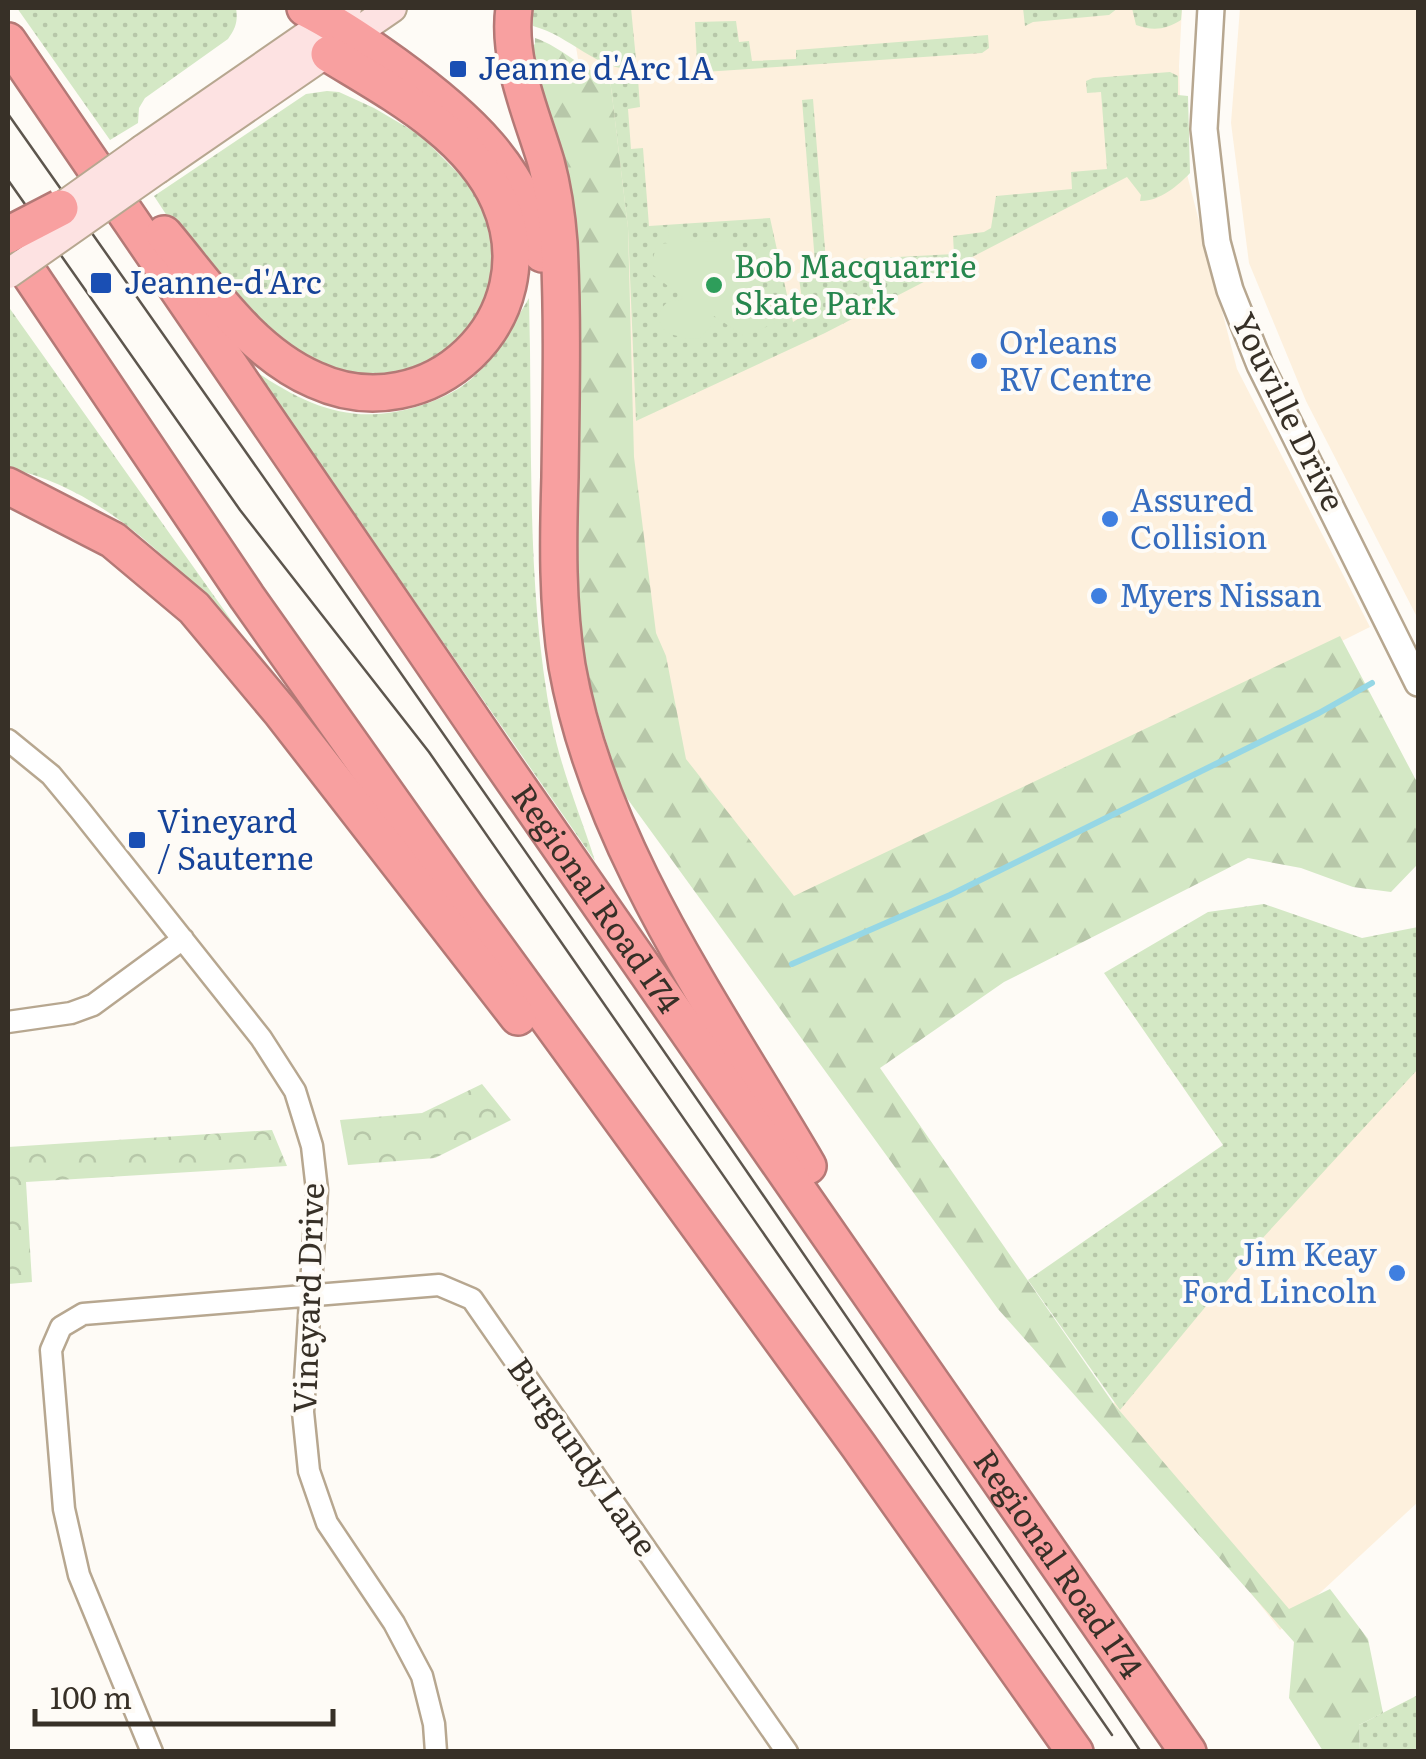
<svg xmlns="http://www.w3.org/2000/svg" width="1426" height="1759" font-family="Literata,serif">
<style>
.built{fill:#fdf0dd}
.grass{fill:url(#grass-dots)}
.forest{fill:url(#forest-firs)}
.park{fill:url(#park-crowns)}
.pitch{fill:#d4e8c5}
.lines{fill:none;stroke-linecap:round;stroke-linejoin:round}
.stream{stroke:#96d7e5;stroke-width:6}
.minor-casing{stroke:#b7a790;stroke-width:25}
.tertiary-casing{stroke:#b7a790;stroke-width:30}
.secondary-casing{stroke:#b7a790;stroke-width:32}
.motorway-casing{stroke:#b47976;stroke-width:40}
.minor{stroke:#fff;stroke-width:20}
.tertiary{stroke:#fff;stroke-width:25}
.secondary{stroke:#fde2e2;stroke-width:28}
.motorway{stroke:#f8a0a0;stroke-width:35}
.tram{stroke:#5d564e;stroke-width:2.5}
.secondary-bridge-casing{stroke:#b7a790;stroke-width:32;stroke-linecap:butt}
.motorway-bridge-casing{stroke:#b47976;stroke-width:40;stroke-linecap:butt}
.secondary-bridge{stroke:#fde2e2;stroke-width:28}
.motorway-bridge{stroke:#f8a0a0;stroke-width:35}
.transit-dot{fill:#1a4fb4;stroke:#fefbf6;stroke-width:4}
.leisure-dot{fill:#2e9e5b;stroke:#fefbf6;stroke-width:4}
.shop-dot{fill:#3f7fe0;stroke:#fefbf6;stroke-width:4}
.labels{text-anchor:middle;stroke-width:8;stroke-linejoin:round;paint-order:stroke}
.transit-label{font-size:32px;fill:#164399;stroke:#fefbf6;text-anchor:start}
.leisure-label{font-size:32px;fill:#27864d;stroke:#fefbf6;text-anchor:start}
.shop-label{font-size:32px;fill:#366cbe;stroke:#fefbf6;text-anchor:start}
.street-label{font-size:32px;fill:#373027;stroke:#fefbf6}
</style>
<defs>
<pattern id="grass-dots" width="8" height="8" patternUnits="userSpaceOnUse" patternTransform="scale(2.5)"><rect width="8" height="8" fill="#d4e8c5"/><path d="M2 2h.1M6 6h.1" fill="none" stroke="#b7c7a9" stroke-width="1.8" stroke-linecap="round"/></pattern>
<pattern id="forest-firs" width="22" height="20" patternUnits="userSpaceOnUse" patternTransform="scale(2.5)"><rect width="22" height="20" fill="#d4e8c5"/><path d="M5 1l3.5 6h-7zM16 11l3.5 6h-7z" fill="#b7c7a9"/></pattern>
<pattern id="park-crowns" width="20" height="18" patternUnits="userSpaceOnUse" patternTransform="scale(2.5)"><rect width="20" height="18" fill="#d4e8c5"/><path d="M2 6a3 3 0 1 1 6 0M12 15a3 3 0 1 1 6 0" fill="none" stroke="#b7c7a9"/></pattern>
</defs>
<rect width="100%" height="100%" fill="#fefbf6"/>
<!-- built -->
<path class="built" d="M570,8H1182L1179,66L1182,155L1237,369L1370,627L785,918L673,754L647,651L603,220Z
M1240,8H1418V619L1306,401L1249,263L1231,123Z
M1418,1057V1502L1280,1630L1107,1411L1268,1214Z"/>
<!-- grass -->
<path class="grass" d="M17,8H236C238,21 236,28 228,39L145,98L139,108L138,123L110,140Z
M533,8H631L637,70C595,70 571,36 533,26Z
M1023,8H1118L1109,15L1033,22L1025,26Z
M1132,8H1182L1181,20C1166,30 1152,31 1136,25Z
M736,21L739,42L749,41L752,61L796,59V50L988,35L989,48L982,53L704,72L697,62L695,22Z
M1170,72L1178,76V95L1188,96L1190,173C1178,186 1158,202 1140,201L1141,195L1127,177L825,333L636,421L628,228L610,79H638L640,107L628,109L631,149L643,148L649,226L770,218L793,322L804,315L799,278L816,275L802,100L813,99L827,274H842L847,278L862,276L861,259L954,254L953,236L984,232L991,228L996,196L1072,189L1071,172L1107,169L1101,92L1087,93L1086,81L1093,78Z
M327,91L339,92L374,108L420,135L468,183L486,211L495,240V269L488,299L467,335L441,359L379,380L280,353L196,260L154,196L306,94Z
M529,298C533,439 525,584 552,723C561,770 581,816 595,861L255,371C310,408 356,427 422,405C440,399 456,392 470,380C496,359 512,326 529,298Z
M8,306L251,648C184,573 110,490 8,468Z
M1264,904L1362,938L1418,927V1069L1260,1241L1120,1410L1028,1280L1223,1145L1104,973L1208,912Z
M1418,1695V1751H1360L1359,1725Z"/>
<!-- forest -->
<path class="forest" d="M535,38C562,47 582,70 610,79L628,228L634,457L656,633L666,656L686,759L794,896L1340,636L1418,784V859L1416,866L1391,892L1353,887L1301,868L1248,858L1004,982L880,1068L1113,1403L1289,1609L1330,1589L1368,1639L1383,1713L1359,1725L1360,1751H1323L1289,1698L1294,1642L998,1309L621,790L580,654L537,89L531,47L535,44Z"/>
<!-- park -->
<path class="park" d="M482,1084L511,1120L435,1158L348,1165L340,1120L422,1113Z
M272,1130L287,1166L26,1182L32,1282L8,1284V1147Z"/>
<!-- pitch -->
<path class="pitch" d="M668,225H679L681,242L739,241L749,256L773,243L779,265L756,274L775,323L744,336L714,316L711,326L700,338L689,339L666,333L658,319C660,308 667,297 680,301L683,297L649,272L657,244L669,243Z"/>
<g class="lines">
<!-- stream -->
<path class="stream" d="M792,964L950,895L1319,713L1372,683"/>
<!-- minor casing -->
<g class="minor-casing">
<path id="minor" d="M8,740L51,775L80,810L261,1038L295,1091L312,1146L317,1190L303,1412L309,1471L327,1523L394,1623L422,1676L434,1724L436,1752
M8,1022L71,1013L93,1005L183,939
M152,1752L79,1575L64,1509L51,1350L61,1327L83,1314L439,1285L472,1299L787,1752"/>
</g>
<!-- tertiary casing -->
<g class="tertiary-casing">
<path id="tertiary" d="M1211,8L1204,129L1217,242L1230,290L1260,365L1418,683"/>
</g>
<!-- secondary casing -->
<g class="secondary-casing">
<path id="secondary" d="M143,149L347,8
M158,169L392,8"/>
</g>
<!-- motorway casing -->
<g class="motorway-casing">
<g id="motorway">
<path d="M305,8C337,24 366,44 395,65C464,115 525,168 542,254"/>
<path d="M514,8C507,60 531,112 546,162C553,188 557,216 559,243C563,321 561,400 560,477C558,540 557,604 567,666C599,847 716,1009 808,1166"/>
<path id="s1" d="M8,41L494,752L1188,1752"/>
<path d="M164,234C208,286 250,352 315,380C429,432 550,318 499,201C470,133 389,91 329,54"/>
<path d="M8,242L247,597L468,909L858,1445L1075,1752"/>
<path d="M8,486L113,540L194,608L281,712L518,1017"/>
</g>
</g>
<!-- minor -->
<use href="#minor" class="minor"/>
<!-- tertiary -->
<use href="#tertiary" class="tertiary"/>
<!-- secondary -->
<use href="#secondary" class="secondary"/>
<!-- motorway -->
<use href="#motorway" class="motorway"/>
<!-- tram -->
<path class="tram" d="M8,114C390,656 772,1200 1141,1752
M8,180L240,510L429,752L1112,1735"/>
<!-- secondary-bridge casing -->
<g class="secondary-bridge-casing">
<path id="secondary-bridge" d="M46,218L143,149
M8,274L158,169"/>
</g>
<!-- motorway-bridge casing -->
<g class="motorway-bridge-casing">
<path id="motorway-bridge" d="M8,235L60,208"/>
</g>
<!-- secondary-bridge -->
<use href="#secondary-bridge" class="secondary-bridge"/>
<!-- motorway-bridge -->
<use href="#motorway-bridge" class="motorway-bridge"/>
</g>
<!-- markers -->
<g class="transit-dot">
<rect x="448" y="59" width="20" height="20" rx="5"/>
<rect x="89" y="271" width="24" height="24" rx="5"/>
<rect x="127" y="830" width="20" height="20" rx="5"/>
</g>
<circle class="leisure-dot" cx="714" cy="285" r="10"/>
<g class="shop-dot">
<circle cx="979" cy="361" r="10"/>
<circle cx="1110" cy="519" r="10"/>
<circle cx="1099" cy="596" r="10"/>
<circle cx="1397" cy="1273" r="10"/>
</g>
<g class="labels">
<!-- transit labels -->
<g class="transit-label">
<text x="478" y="80">Jeanne d'Arc 1A</text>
<text x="124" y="294">Jeanne-d'Arc</text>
<text x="157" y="833">Vineyard<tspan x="157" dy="37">/ Sauterne</tspan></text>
</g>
<!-- leisure labels -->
<g class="leisure-label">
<text x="734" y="278">Bob Macquarrie<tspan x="734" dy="37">Skate Park</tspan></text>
</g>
<!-- shop labels -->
<g class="shop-label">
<text x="999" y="354">Orleans<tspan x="999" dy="37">RV Centre</tspan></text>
<text x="1130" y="512">Assured<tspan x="1130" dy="37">Collision</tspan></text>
<text x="1119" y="607">Myers Nissan</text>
<text x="1377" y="1266" text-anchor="end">Jim Keay<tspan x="1377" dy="37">Ford Lincoln</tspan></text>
</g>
<!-- street labels -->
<g class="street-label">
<text transform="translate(1288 412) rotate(64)" y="11">Youville Drive</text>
<text dy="11" stroke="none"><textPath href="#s1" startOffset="1040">Regional Road 174</textPath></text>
<text transform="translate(309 1298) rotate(-88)" y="11">Vineyard Drive</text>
<text transform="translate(582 1457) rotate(55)" y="11">Burgundy Lane</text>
<text dy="11" stroke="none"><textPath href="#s1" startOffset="1850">Regional Road 174</textPath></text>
</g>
</g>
<!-- border -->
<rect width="1426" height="1759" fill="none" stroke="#373027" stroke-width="20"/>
<!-- scale -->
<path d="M35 1709v15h298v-15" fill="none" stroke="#373027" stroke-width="5"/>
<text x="50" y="1709" font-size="30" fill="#373027" stroke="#fefbf6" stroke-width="8" paint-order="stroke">100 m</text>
</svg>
